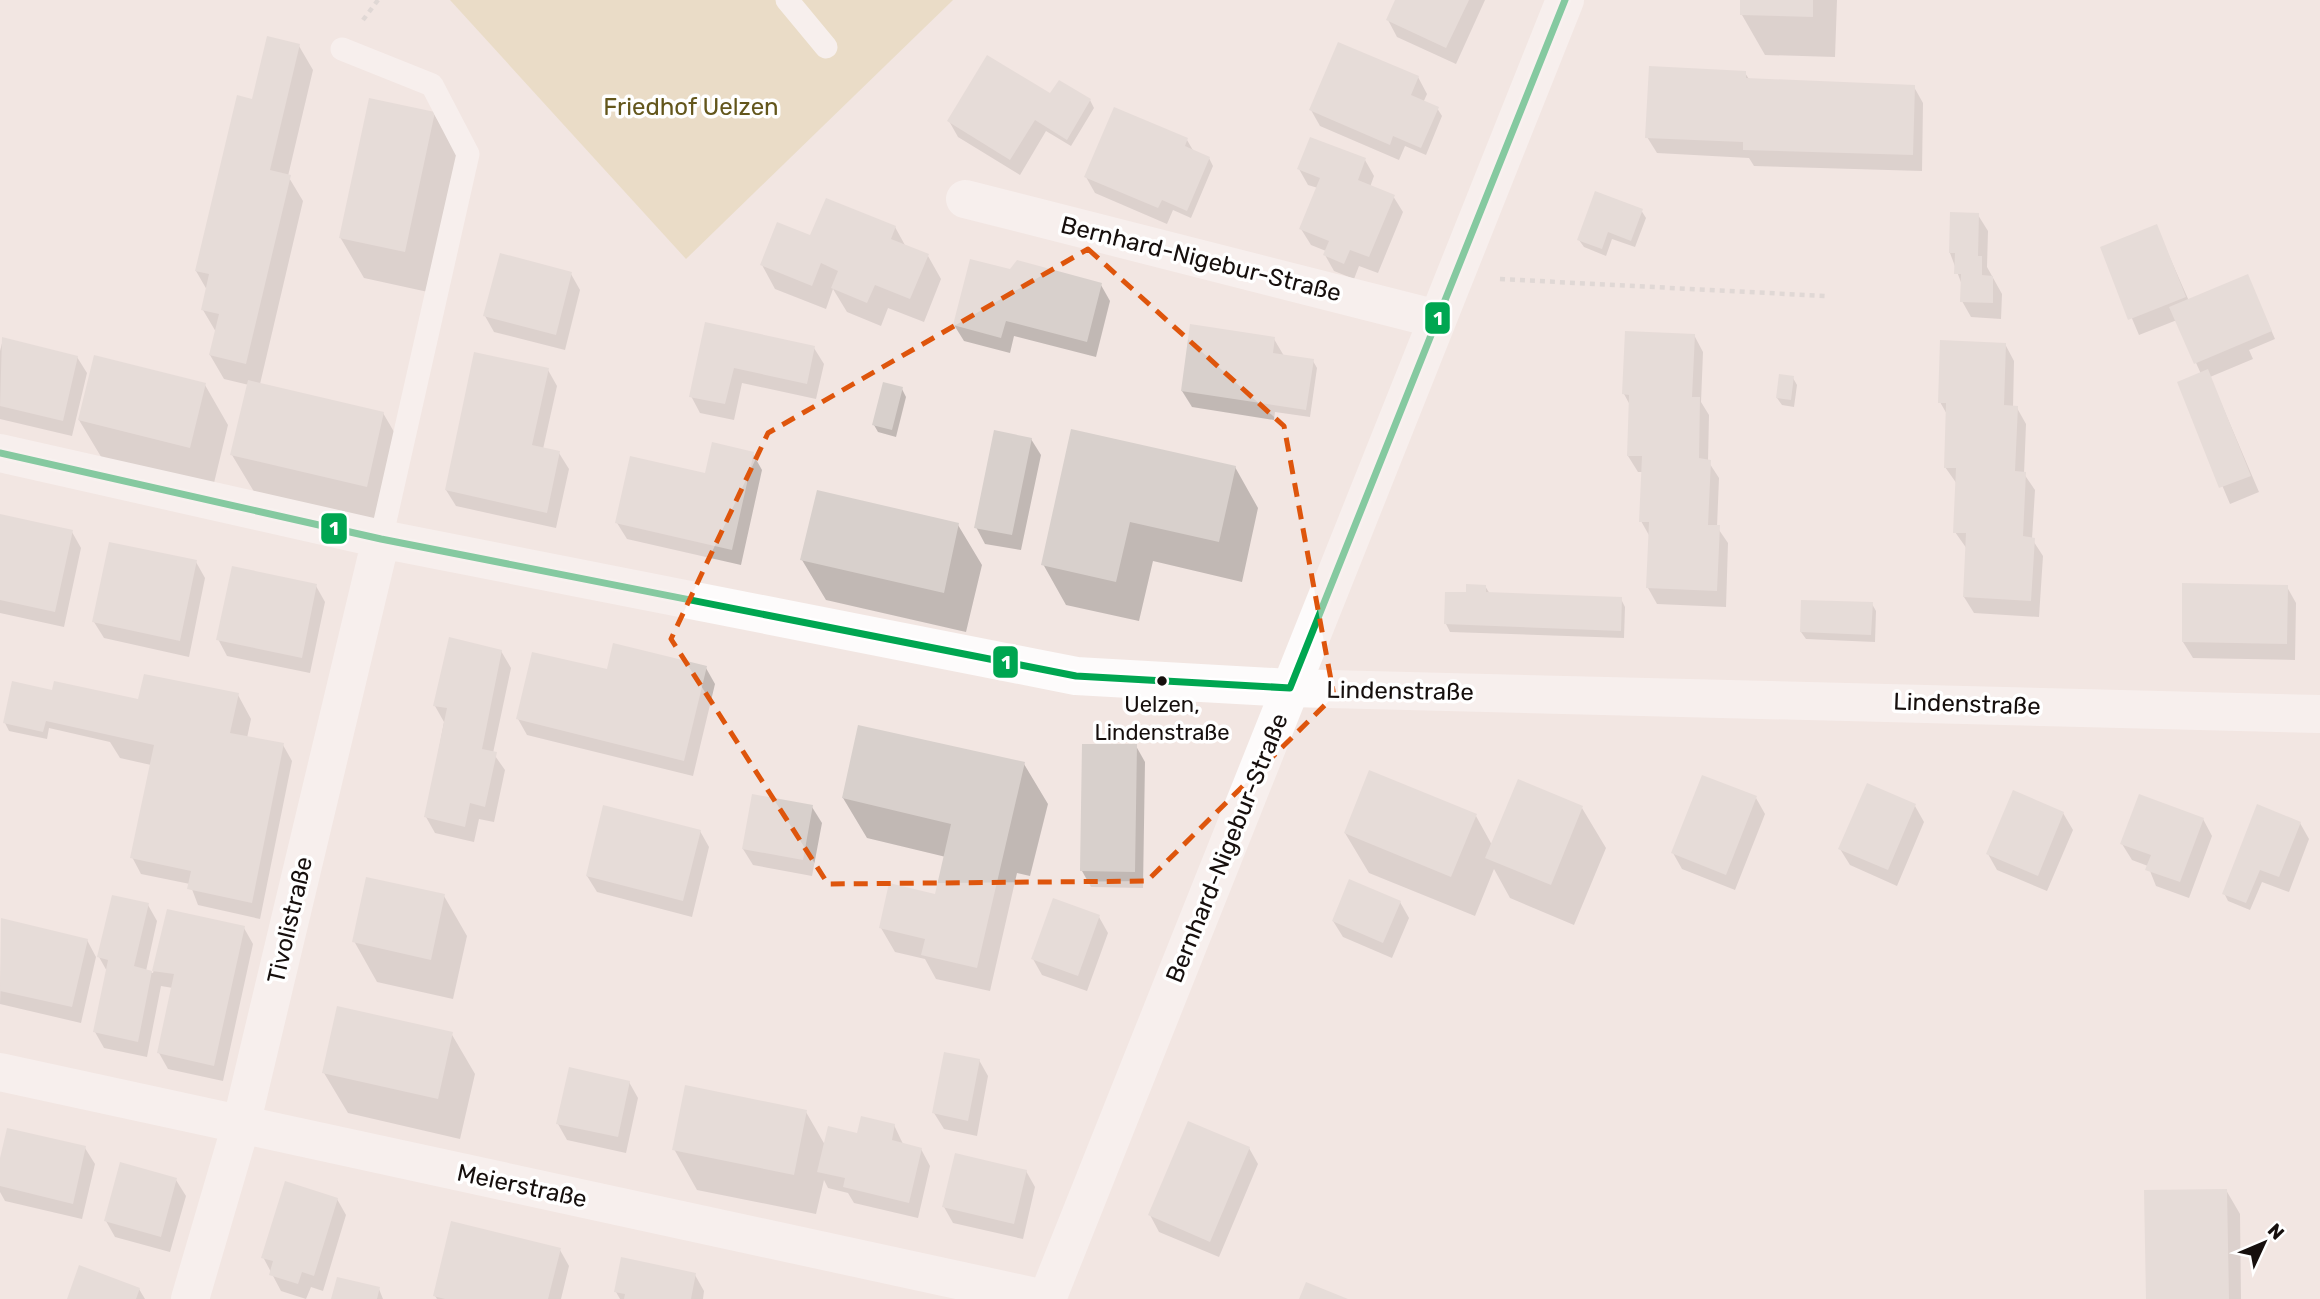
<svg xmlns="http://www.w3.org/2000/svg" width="2320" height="1299" font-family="Rubik,sans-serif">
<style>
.green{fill:#dfd1a6}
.shadow{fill:#0003}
.building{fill:#d8d0cc}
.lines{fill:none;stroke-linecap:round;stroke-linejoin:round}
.path{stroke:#cac7c6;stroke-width:4.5;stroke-dasharray:5 5;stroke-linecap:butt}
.service{stroke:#fdfbfb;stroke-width:23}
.minor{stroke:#fdfbfb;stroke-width:38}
.secondary{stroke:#fdfbfb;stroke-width:38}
.bus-1-casing{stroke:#fff;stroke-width:12}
.bus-1{stroke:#00a651;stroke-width:7}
.marked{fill:none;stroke:#de550c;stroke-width:5;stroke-dasharray:14 9;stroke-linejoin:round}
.bus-dot{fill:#160f0d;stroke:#fff;stroke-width:2.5}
.labels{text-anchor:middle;stroke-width:7;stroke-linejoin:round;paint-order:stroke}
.bus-label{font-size:22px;fill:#160f0d;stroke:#fff}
.park-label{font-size:24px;fill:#63561c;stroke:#fff}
.street-label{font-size:24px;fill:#160f0d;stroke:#fff}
.line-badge{stroke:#fff;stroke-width:2.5}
.badge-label{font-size:19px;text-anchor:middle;font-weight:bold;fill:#fff}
</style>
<rect width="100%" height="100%" fill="#f2e6e2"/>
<!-- green -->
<path class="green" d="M450,0H953L686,259Z"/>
<!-- shadow -->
<path class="shadow" d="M1397,0H1485L1456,64L1397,37L1388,20Z
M1742,0H1837L1835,57L1765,55L1742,15Z
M299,46L313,70L288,176L303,201L260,384L383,413L407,454L389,526L256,495L232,455L249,385L224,379L210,355L216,332L203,310L207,290L196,271L253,102Z
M1745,73L1749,79L1914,87L1923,103L1922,171L1754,166L1749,158L1657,153L1647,137Z
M1418,77L1427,94L1423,103L1437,108L1442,116L1426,155L1405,146L1399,160L1320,126L1311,110Z
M1049,95L1090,100L1094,108L1071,146L1046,131L1020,175L958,137L949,121Z
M434,114L458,154L428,292L364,278L340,237Z
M1187,140L1194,152L1209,158L1213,166L1191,218L1173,210L1167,224L1095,193L1086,177Z
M1365,160L1374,176L1370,187L1393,196L1403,212L1378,273L1359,266L1354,279L1334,271L1325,255L1326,251L1311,245L1301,229L1318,188L1308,185L1299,169Z
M1641,210L1646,218L1635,247L1612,239L1606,256L1584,247L1579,240Z
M1978,215L1988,231L1987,267L2002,294L2001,319L1971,317L1962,301V285L1950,253Z
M2156,226L2189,301L2251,284L2275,339L2249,350L2253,359L2210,377L2259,492L2230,504L2179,383L2201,374L2177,320L2139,335L2102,248Z
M895,227L906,247L928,256L941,279L924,322L888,308L881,326L847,312L833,289L826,309L775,289L762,265L811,238Z
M1010,271L1101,285L1110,301L1096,357L1014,336L1010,353L964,341L954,325Z
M571,274L580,290L565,350L494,332L485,316Z
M707,324L814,348L824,364L816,399L742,383L734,420L700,413L691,396Z
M1694,335L1703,352L1701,402L1709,415L1708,461L1719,478L1717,527L1728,543L1726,607L1657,604L1648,588L1650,537L1641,521L1643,472H1638L1628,456L1630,405L1624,394Z
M3,339L77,357L87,373L72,436L0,419V351Z
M1274,339L1284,356L1313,361L1317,368L1310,417L1275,412L1274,420L1192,407L1182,391Z
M2005,344L2014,361L2013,408H2017L2026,424L2024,474L2035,490L2032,539L2043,556L2039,617L1974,613L1964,597L1967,549L1955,532L1957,484L1945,467L1948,416L1940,402Z
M548,370L557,386L543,449L559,453L569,469L556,528L456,506L446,490Z
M1793,378L1797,385L1794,407L1782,405L1777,398Z
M205,385L228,425L213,487L103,460L79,420Z
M902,389L906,397L896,437L878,432L874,425Z
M1031,439L1041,455L1021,550L985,544L976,527Z
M753,454L762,470L741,565L627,539L617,523Z
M1235,467L1258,508L1242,582L1153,561L1139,621L1066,605L1043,564Z
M0,516L72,532L81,548L64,627L0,613Z
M958,525L982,565L966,632L826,600L802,560Z
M196,562L205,578L189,657L104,638L94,622Z
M316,586L325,602L310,673L227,656L218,639Z
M1485,586L1490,594L1621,599L1625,607L1624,638L1450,632L1446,624L1467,594Z
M2287,587L2296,603L2295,660L2193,658L2183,642Z
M1872,604L1876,611L1875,642L1806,639L1801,632Z
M501,651L511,668L493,753L505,770L494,822L479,819L474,842L435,833L426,817L444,722L435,706Z
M706,668L715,684L693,776L527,735L518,719L608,671Z
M53,692L140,701L238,695L251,719L247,738L283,745L292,761L260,919L198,905L190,884L141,874L132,857L151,765L120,758L110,742L49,728L47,739L9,731L5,723Z
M1136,746L1145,762L1143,888L1091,887L1082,871Z
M1024,764L1048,804L1030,876L1017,873L990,991L936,979L925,959L895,952L881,928L937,896L946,857L867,838L843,798Z
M1756,798L1765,814L1735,890L1682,869L1673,853Z
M1915,806L1924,822L1897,886L1850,865L1840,849Z
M812,807L822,823L812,876L753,865L743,849Z
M1582,808L1606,848L1574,925L1510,898L1494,869L1475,916L1369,873L1345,833L1476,816L1492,845Z
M2063,813L2073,830L2047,891L1997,870L1988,854Z
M2203,819L2212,836L2189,898L2156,886L2148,866L2132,860L2122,844Z
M2300,823L2309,839L2289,892L2262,882L2250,910L2228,901L2224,893Z
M700,831L709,847L692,917L597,892L587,876Z
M444,896L467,936L453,999L377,982L354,941Z
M1400,902L1409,918L1392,958L1343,937L1333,921Z
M148,905L157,921L146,971L153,973L169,911L244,928L253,944L223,1081L168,1069L159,1053L173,988L161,986L147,1057L104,1048L95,1032L108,973L99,957Z
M1099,917L1108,933L1087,991L1042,975L1033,959Z
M2,921L87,940L96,957L81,1023L0,1004Z
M451,1033L475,1074L460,1139L348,1113L324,1073Z
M979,1060L988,1076L977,1136L944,1129L934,1113Z
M629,1082L638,1098L626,1153L567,1140L558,1124Z
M806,1112L825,1145L894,1125L903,1144L921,1149L930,1166L918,1218L854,1203L848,1193L828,1188L824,1180L816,1214L697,1190L674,1149Z
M85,1148L95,1164L82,1219L5,1201L0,1192V1166Z
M1249,1148L1258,1164L1219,1257L1159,1232L1150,1215Z
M1026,1171L1035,1187L1023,1239L953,1223L944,1207Z
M176,1180L186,1196L170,1252L115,1237L106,1221Z
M2226,1190L2240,1214L2241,1299H2148Z
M337,1199L346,1215L323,1291L311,1287L306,1299L281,1291L263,1257Z
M560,1250L569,1266L561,1299H437L435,1296Z
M695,1275L704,1291L703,1299H620L616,1292Z
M139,1289L145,1299H68Z
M379,1289L383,1299H333Z"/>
<!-- building -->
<path class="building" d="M1395,0H1469L1446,48L1386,20Z
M1740,0H1813V17L1740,15Z
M267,36L300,44L270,170L291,175L246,364L209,355L219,314L201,310L209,274L195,271L237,95L252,99Z
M1338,42L1419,76L1411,95L1439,107L1421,148L1393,136L1390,145L1309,110Z
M987,55L1050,93L1059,80L1091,99L1067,140L1035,120L1010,160L947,121Z
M1649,66L1746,71V78L1915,85L1913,155L1743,150V142L1645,138Z
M369,98L435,112L405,252L339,238Z
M1114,107L1188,138L1185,146L1210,157L1187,211L1162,200L1158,208L1084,177Z
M1310,137L1366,158L1358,180L1395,195L1369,257L1350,250L1344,264L1323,255L1329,241L1299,229L1320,178L1297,169Z
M1595,191L1643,209L1631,241L1608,232L1602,249L1577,240Z
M826,198L896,226L891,239L929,254L910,299L875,285L867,303L831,288L838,271L821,263L812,286L760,265L777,222L810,235Z
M1950,212L1979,213L1978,256H1982V275L1993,276V303L1960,302L1961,274H1954L1955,253H1949Z
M2157,224L2186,297L2128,320L2100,247Z
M500,253L572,272L556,335L483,316Z
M970,259L1010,269L1017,260L1102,283L1087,342L1006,321L1001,338L953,325Z
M2248,274L2272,331L2194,364L2169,307Z
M705,322L815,346L807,384L734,368L725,404L689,397Z
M1190,324L1275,337L1273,353L1314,359L1306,410L1181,391Z
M1625,331L1695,334L1692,397H1700L1699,458L1711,460L1708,525H1720L1717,591L1646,588L1649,522H1639L1642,456H1627L1629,395L1622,394Z
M2,337L78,356L63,421L0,406Z
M1940,340L2006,343L2004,405L2018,406L2015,471L2026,472L2023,536L2035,538L2031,601L1963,597L1966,533H1953L1956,468H1944L1946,403H1938Z
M474,352L549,368L532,445L560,451L547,513L445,490Z
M94,355L206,383L190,448L78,420Z
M2208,369L2251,476L2219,488L2177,382Z
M1779,374L1794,376L1791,400L1776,398Z
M248,380L384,412L367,487L230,455Z
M883,382L903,387L892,430L872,425Z
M1071,429L1236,466L1219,542L1130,522L1116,582L1041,565Z
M994,430L1032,438L1012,535L974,528Z
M712,442L754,452L732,550L615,523L630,456L705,473Z
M817,490L959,523L944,593L800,560Z
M0,514L73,530L55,612L0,600Z
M109,542L197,560L180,641L92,622Z
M232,566L317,584L302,658L216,640Z
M2182,583L2288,585L2287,644L2182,642Z
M1466,584L1486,585V592L1622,597L1621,631L1444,624L1445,592H1466Z
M1801,600L1873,602L1871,635L1800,632Z
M449,637L502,650L482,749L497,752L485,807L470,803L465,827L424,817L447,708L433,706Z
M613,643L707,666L684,761L516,719L532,652L607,669Z
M144,674L239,693L230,733L284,743L252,903L187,889L191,871L130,858L154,745L46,721L43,732L3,723L12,681L52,690L54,681L138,699Z
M858,725L1025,762L977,968L921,955L925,939L879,928L889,883L935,894L951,824L842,798Z
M1082,744H1137L1135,872L1080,871Z
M1369,770L1477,814L1451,877L1344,833Z
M1702,775L1757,796L1726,875L1671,853Z
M1518,779L1583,806L1551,885L1485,858Z
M1867,783L1916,804L1888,870L1838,849Z
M2013,790L2064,812L2038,876L1986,854Z
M752,794L813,805L803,860L742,849Z
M2139,794L2204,818L2180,882L2145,870L2151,855L2120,844Z
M2257,804L2301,822L2279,877L2260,870L2246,903L2222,894Z
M603,805L701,830L683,901L586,876Z
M366,877L445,894L431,960L352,942Z
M1349,879L1401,901L1383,943L1332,921Z
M112,895L149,903L134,966L152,971L138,1042L93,1032L108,960L97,957Z
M1053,898L1100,915L1078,976L1031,959Z
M167,909L245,926L214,1066L157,1053L174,974L152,971Z
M1,918L88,939L72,1007L0,991Z
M337,1006L453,1032L438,1099L322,1073Z
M944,1052L980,1059L968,1121L932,1113Z
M569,1067L630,1081L618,1137L556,1124Z
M685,1085L807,1110L794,1175L672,1150Z
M861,1116L895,1124L892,1140L922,1148L909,1203L843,1187L845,1178L817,1172L828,1126L857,1133Z
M1188,1121L1250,1147L1210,1242L1148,1215Z
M7,1128L86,1146L73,1204L0,1186V1158Z
M955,1153L1027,1170L1014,1224L942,1207Z
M120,1162L177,1178L161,1237L104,1221Z
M285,1181L338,1198L314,1276L302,1272L298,1284L269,1275L273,1261L261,1258Z
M2227,1189L2229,1299H2146L2144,1190Z
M451,1221L561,1248L548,1299H445L433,1296Z
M621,1257L696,1273L691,1299H624L625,1294L614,1292Z
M79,1265L140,1288L136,1299H67Z
M337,1277L380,1287L377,1299H331Z
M1306,1282L1348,1299H1299Z"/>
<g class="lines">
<!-- path -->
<path class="path" d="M363,20L378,0
M1500,279L1825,296"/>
<!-- service -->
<path class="service" d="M787,0L826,47
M342,49L432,85L468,154L381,539"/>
<!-- minor -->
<path class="minor" d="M965,199L1437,319
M0,453L381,539L1076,676L1290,688L2320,714
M0,1072L1045,1299
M190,1299L241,1125L381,539"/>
<!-- secondary -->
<path class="secondary" d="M1047,1299L1565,0"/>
<!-- bus-1 casing -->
<g class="bus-1-casing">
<path id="bus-1" d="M0,453L381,539L1076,676L1290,688L1565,0"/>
</g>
<!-- bus-1 -->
<use href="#bus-1" class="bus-1"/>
</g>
<!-- marked area -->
<path d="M0 0H2320V1299H0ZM1088,249L1284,426L1334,696L1147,881L828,884L671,639L768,433Z" fill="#f2e6e2" fill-opacity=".55" fill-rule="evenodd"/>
<path class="marked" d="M1088,249L1284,426L1334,696L1147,881L828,884L671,639L768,433Z"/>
<!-- markers -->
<circle class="bus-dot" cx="1162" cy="681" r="6"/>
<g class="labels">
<!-- bus labels -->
<g class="bus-label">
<text x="1162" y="712">Uelzen,<tspan x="1162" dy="28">Lindenstraße</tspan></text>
</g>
<!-- park labels -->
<g class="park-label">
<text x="691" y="115">Friedhof Uelzen</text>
</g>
<!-- street labels -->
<g class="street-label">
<text transform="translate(1201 259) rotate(14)" y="8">Bernhard-Nigebur-Straße</text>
<text transform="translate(1400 691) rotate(1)" y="8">Lindenstraße</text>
<text transform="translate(1967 704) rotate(2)" y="8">Lindenstraße</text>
<text transform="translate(1227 848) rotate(-68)" y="8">Bernhard-Nigebur-Straße</text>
<text transform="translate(290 920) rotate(-77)" y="8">Tivolistraße</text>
<text transform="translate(522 1186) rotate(12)" y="8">Meierstraße</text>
</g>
</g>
<g class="line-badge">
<rect x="1424" y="301" width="27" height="34" rx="7" fill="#00a651"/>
<rect x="320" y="512" width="28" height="33" rx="7" fill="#00a651"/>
<rect x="992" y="645" width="27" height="34" rx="7" fill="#00a651"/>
</g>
<g class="badge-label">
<text x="1438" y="325">1</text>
<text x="334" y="535">1</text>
<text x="1006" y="669">1</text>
</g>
<!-- north arrow -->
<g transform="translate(2264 1243) rotate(46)" stroke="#ffffff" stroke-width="5" paint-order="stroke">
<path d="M0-5L12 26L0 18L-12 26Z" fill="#160f0d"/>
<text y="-10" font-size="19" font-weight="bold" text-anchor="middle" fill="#160f0d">N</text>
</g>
</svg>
